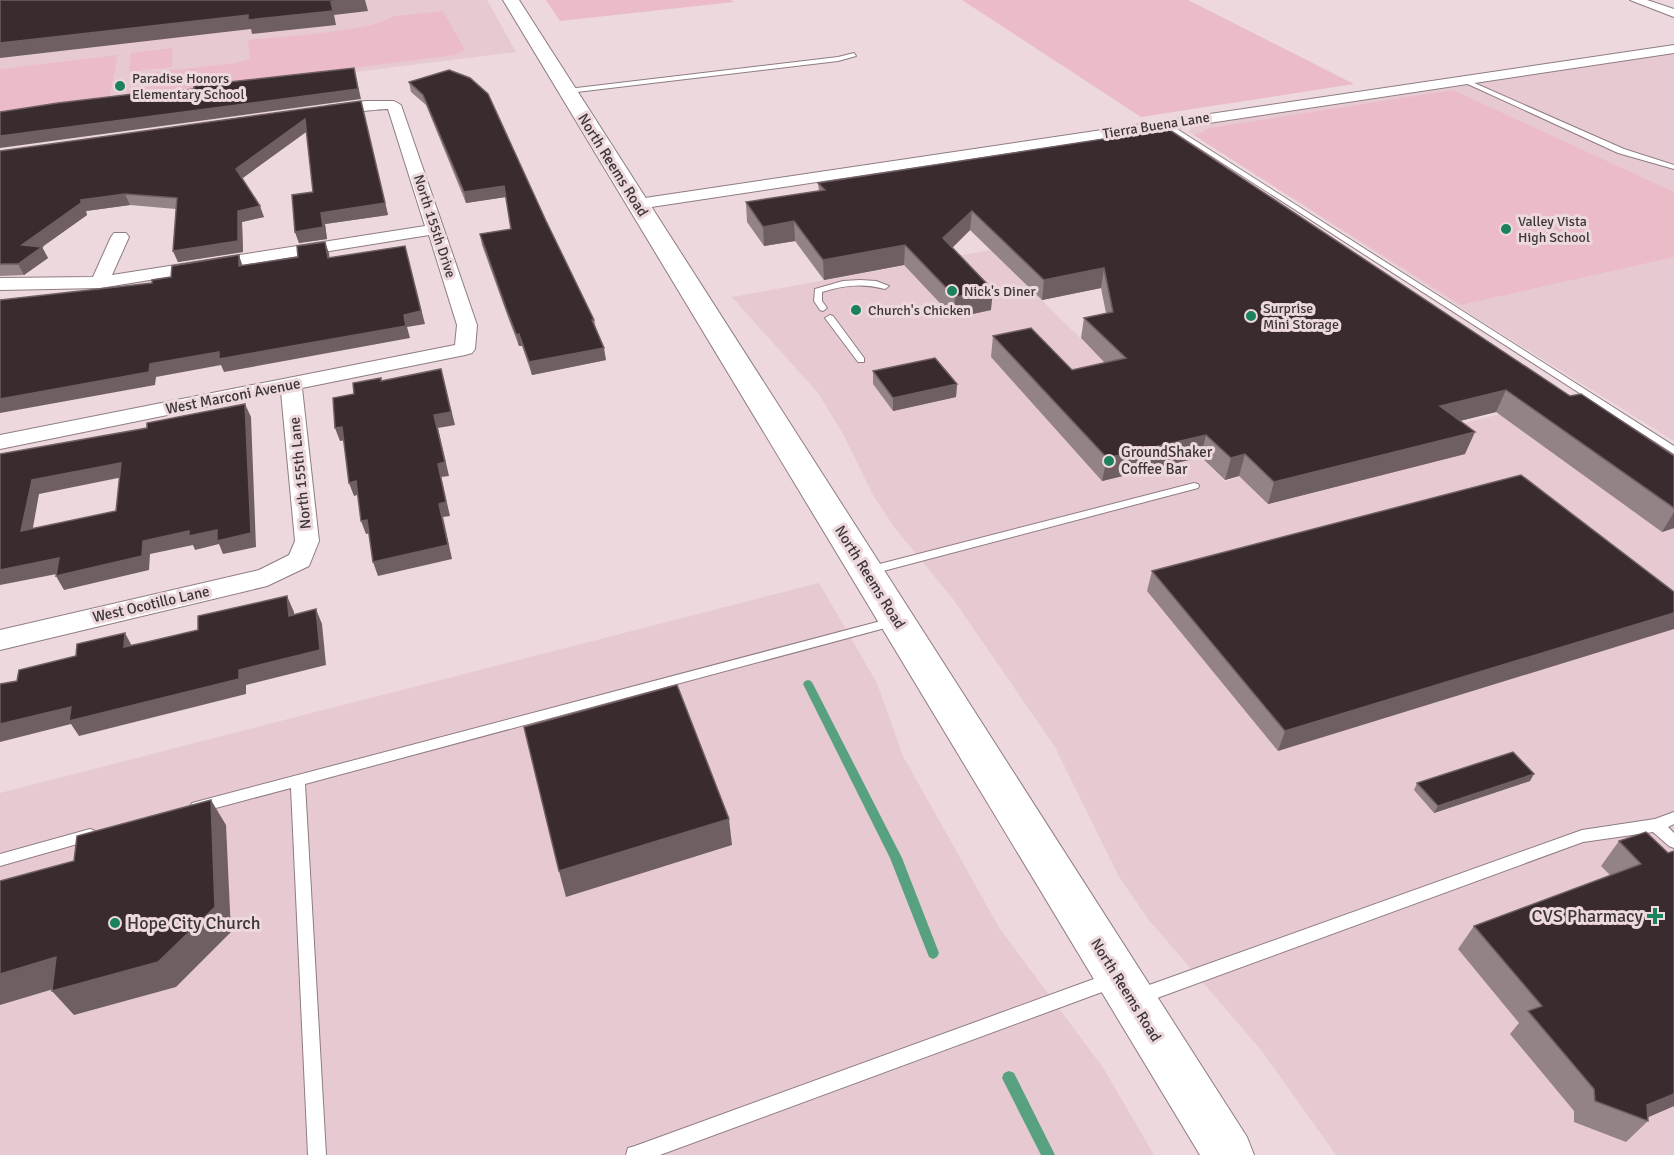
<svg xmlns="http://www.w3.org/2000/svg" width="1674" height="1155" font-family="Signika,sans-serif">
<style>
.built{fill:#e7cad1}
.green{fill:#ebbcc8}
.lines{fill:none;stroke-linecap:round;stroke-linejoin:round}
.stream{fill:#57a180;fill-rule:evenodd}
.service-casing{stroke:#8e7c80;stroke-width:2}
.minor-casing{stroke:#8e7c80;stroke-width:2}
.secondary-casing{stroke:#8e7c80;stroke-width:2}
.service{fill:#fff;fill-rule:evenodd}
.minor{fill:#fff;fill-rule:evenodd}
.secondary{fill:#fff;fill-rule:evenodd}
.wall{fill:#938286}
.shaded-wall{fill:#6f5f63}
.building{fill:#3a2b2f;stroke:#6f5f63;stroke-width:1.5;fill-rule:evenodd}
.poi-dot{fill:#1a825d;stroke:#ecd8dd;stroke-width:2}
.labels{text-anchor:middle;stroke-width:6;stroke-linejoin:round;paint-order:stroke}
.far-poi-label{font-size:14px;fill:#3c3536;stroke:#ecd8dd;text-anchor:start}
.far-street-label{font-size:14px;fill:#3c3536;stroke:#ecd8dd}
.street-label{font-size:15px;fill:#3c3536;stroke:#ecd8dd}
.poi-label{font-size:15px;fill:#3c3536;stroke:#ecd8dd;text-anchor:start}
.near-poi-label{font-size:18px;fill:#3c3536;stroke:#ecd8dd;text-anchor:end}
</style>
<rect width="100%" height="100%" fill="#ecd8dd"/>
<!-- built -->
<path class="built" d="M0,0H487L516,52L0,116Z
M1674,51V441L1486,324L1189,132L1192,126Z
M991,250L1225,481L1570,397L1674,465V1155H1336L1261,1050L1148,919L1118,875L1055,747L953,599L894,527L873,495L843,434L818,393L732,297Z
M819,583L877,683L903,756L1000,929L1104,1069L1154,1155H0V793Z"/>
<!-- green -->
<path class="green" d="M546,0H731L734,2L560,21Z
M962,0H1188L1354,84L1141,117Z
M443,11L465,50L455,55L126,97L128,90L154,86L156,72L236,63L250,59L248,40C275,37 377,31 393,16Z
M173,48L172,67L129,72L131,53Z
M118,55L109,99L0,112V69Z
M1453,90L1674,192V257L1461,305L1194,135L1201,133L1209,128Z"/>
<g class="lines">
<!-- stream -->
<path class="stream" d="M808,680L811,681L813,684L902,858L939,953L937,957L933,959L929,957L890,858L803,684L805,681Z
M1009,1071L1014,1073L1055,1155H1041L1002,1078L1004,1073Z"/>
<!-- service casing -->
<g class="service-casing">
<path id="service" d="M854,53L856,56L838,61L568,93L565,91L568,89L838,57Z
M1459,78H1463L1624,149L1674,165V169L1618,153L1459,80Z
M1162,122H1166L1674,446V454L1162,124Z
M860,280L876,281L889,286L885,289C863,283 844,285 822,292V301L827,308L823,311L820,310L814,301L815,289L843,281Z
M830,315L833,316L864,358V362H858L825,318Z
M1194,483L1198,484L1199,486L1198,488L868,575L862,571L868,567Z
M896,617L902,621L900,624L305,784L326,1155H308L291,788L197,813L192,811L190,807L192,803Z
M1674,812V824L1668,827L1674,833V848L1669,846L1653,832L1583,842L1138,1005L1132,1003L1130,997L1132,991L1138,989L1582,830L1655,819Z
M90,829L95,831L97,835L95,839L0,866V854Z
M1113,972L1119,975L1121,980L1119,985L1113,988L660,1155H626L628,1148L635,1146Z"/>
</g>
<!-- minor casing -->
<g class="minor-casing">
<path id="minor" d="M1630,0H1647L1674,9V17Z
M1674,45V53L638,209L630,204L638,199Z
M366,101H394L401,105L477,325L475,349L472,353L465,355L302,388L319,541L309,566L267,586L0,650V630L259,570L289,555L295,541L281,392L0,449V435L455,345L457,325L429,235L100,288L0,290V278L93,277L111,237L114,233H126L129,237L112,275L425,226L388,109C374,109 327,117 320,110L327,106Z"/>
</g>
<!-- secondary casing -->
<g class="secondary-casing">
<path id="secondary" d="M503,0H519L1247,1137L1254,1155H1200Z"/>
</g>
<!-- service -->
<use href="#service" class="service"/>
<!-- minor -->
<use href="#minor" class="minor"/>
<!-- secondary -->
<use href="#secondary" class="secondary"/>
</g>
<!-- wall -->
<path class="wall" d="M449,70L546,221L594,320L596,329L606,360L532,375L522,346H519L509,320L482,245L480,234L511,229L506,197L466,203L426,105L411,92L409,82Z
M361,101L388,215L325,224L327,239L299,243L295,232L313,192L307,131L242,178L264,217L242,222L243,252L178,262L173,251L176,209L130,205L86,211L87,215L42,247L48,258L24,275L0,276V151Z
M1168,129L1570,396L1674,456V528L1662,532L1496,412L1460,421L1465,454L1268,504L1239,476L1225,480L1201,457L1102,481L991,357L993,336L1072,370L1105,363L1081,338L1084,318L1106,313L1101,288L1042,300L970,230L952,248L991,310L954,318L904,265L824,280L795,241L764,246L747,222L746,202L819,191L818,183Z
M873,371L957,384L956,397L893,411L873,384Z
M1521,475L1278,751L1147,591L1152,571Z
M1530,781L1434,813L1414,790L1417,783Z
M1619,841L1668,853L1674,851V1106L1648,1117V1121L1626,1142L1574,1122V1111L1510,1034L1519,1023L1458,949L1474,926L1610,875L1601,866Z"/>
<!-- shaded-wall -->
<path class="shaded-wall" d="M345,0H365L368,11L334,15L336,25L252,34L251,29L0,58V43Z
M354,68L361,99L0,148V136Z
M361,101L388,215L325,224L327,239L299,243L295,232L321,213Z
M305,119L309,130L240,180L236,169Z
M504,186L506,197L466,203L464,192Z
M125,194L130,205L86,211L87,215L42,247L48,258L24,275L18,264L22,245L81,200Z
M260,206L264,217L242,222L243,252L178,262L173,251L238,211Z
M972,211L970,230L942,258L943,238Z
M794,221L795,241L764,246L763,227Z
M325,242L329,253L331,270L328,258Z
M905,245L904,265L824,280L823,260Z
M405,246L425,324L407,327L410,338L224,372L221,365L156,377L155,385L0,413V399L150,364L404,315Z
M239,255L243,267L239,266Z
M1104,268L1101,288L1042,300L1044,280Z
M993,290L991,310L954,318L955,297Z
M516,334H519L522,346H519Z
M604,348L606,360L532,375L529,362Z
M441,369L455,425L438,428L449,476L441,477L450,516L443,517L452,559L378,576L373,562L439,504L434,415Z
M957,384L956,397L893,411V398Z
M1506,390L1496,412L1431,428L1440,406Z
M245,404L251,417L256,547L223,554L219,544L195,550L193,545L150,554L149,570L64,590L56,576L143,541L189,531Z
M342,427L346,440L340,441L335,428Z
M1475,432L1465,454L1268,504L1274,482Z
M1206,435L1201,457L1102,481L1107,458Z
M1245,454L1239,476L1225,480L1231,458Z
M121,463L128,476L39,494L30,544L21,531L32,480Z
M356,481L360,494L354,496L349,483Z
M1674,512V528L1662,532Z
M367,520L371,533L366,534L361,521Z
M59,558L67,572L0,585V570Z
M287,596L294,612L295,631L289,616Z
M316,609L322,624L326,665L246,685V694L79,736L71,724L0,742V724L71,707L239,670Z
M1674,613V629L1278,751L1285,731Z
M125,633L133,648L124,647Z
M1534,774L1530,781L1434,813L1438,806Z
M211,800L226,825L231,932L176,987L74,1015L52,991Z
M729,819L732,845L566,897L559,871Z
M56,957L77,982L0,1005V974Z
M1674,1094V1106L1644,1119L1647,1105Z"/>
<!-- building -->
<path class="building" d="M0,0H345L331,2L333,11L248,20V15L0,43Z
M354,68L358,89L0,136V112L58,103L141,93V95L194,89V86Z
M449,70L470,78L488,94L546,221L594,320H592L604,348L529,362L519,334H516L506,308L480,234L511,229L504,186L464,192L423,95L409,82Z
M361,101L385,203L321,213L323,227L295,232L292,195L313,192L305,119L236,169L260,206L238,211V241L173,251L177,198L125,194L81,200V203L22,245L42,247L18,264H0V151Z
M1168,129L1570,396L1581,394L1674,456V508L1506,390L1440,406L1475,432L1274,482L1245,454L1231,458L1206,435L1107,458L993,336L1031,328L1072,370L1126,358L1084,318L1113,312L1104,268L1044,280L972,211L943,238L993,290L955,297L905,245L823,260L794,221L763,227L746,202L825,190L818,183Z
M325,242L328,258L405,246L421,311L404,315L406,326L219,359V352L150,364L149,372L0,399V300L152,283V280L171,277L172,266L239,255V266L298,257L297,246Z
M935,358L957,384L893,398L873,371Z
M441,369L451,412L434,415L445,462L438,464L446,502L439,504L448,545L373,562L367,520L361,521L356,481L349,483L342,427L335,428L333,398L354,394L353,383L381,378V381Z
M245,404L251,533L217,541V530L189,536V531L143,541L142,556L56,576L59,558L0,570V454L147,428V423ZM121,463L116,511L21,531L32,480Z
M1521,475L1674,592V613L1285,731L1152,571Z
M287,596L289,616L316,609L320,650L239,670V679L69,721L71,707L0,724V684L17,681L19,670L76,656L77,644L125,633L124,647L147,642L198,630V616Z
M677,685L729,819L559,871L524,727Z
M1513,752L1534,774L1438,806L1417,783Z
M211,800L215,907L158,962L52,991L56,957L0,974V881L74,861L77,836Z
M1646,832L1668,853L1674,851V1094L1647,1105L1648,1121L1595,1101L1594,1089L1528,1011L1542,1006L1474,926L1641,864L1619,841Z"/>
<!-- markers -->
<g class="poi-dot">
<circle cx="120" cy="86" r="6"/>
<circle cx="1506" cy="229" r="6"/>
<circle cx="952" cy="291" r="6"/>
<circle cx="856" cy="310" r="6"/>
<circle cx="1251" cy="316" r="6"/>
<circle cx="1109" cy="461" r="6"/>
<path d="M1652 907h6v6h6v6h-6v6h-6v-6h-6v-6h6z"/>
<circle cx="115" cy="923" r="6"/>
</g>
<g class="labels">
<!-- far-poi labels -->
<g class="far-poi-label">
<text x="132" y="83">Paradise Honors<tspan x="132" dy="16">Elementary School</tspan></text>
<text x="1518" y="226">Valley Vista<tspan x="1518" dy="16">High School</tspan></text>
<text x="964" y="296">Nick's Diner</text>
<text x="1263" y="313">Surprise<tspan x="1263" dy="16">Mini Storage</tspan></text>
<text x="868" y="315">Church's Chicken</text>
</g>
<!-- far-street labels -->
<g class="far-street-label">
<text transform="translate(1156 125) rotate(-9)" y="5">Tierra Buena Lane</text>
<text transform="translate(435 226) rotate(72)" y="5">North 155th Drive</text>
</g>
<!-- street labels -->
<g class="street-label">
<text transform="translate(613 165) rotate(58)" y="5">North Reems Road</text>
<text transform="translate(233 396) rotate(-11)" y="5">West Marconi Avenue</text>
<text transform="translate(300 473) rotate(-96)" y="5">North 155th Lane</text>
<text transform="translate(870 577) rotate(58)" y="5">North Reems Road</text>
<text transform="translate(151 604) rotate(-13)" y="5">West Ocotillo Lane</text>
<text transform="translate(1126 990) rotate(58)" y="5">North Reems Road</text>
</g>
<!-- poi labels -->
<g class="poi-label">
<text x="1121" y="457">GroundShaker<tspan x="1121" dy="17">Coffee Bar</tspan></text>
</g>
<!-- near-poi labels -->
<g class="near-poi-label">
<text x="1643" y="922">CVS Pharmacy</text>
<text x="127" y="929" text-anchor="start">Hope City Church</text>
</g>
</g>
</svg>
